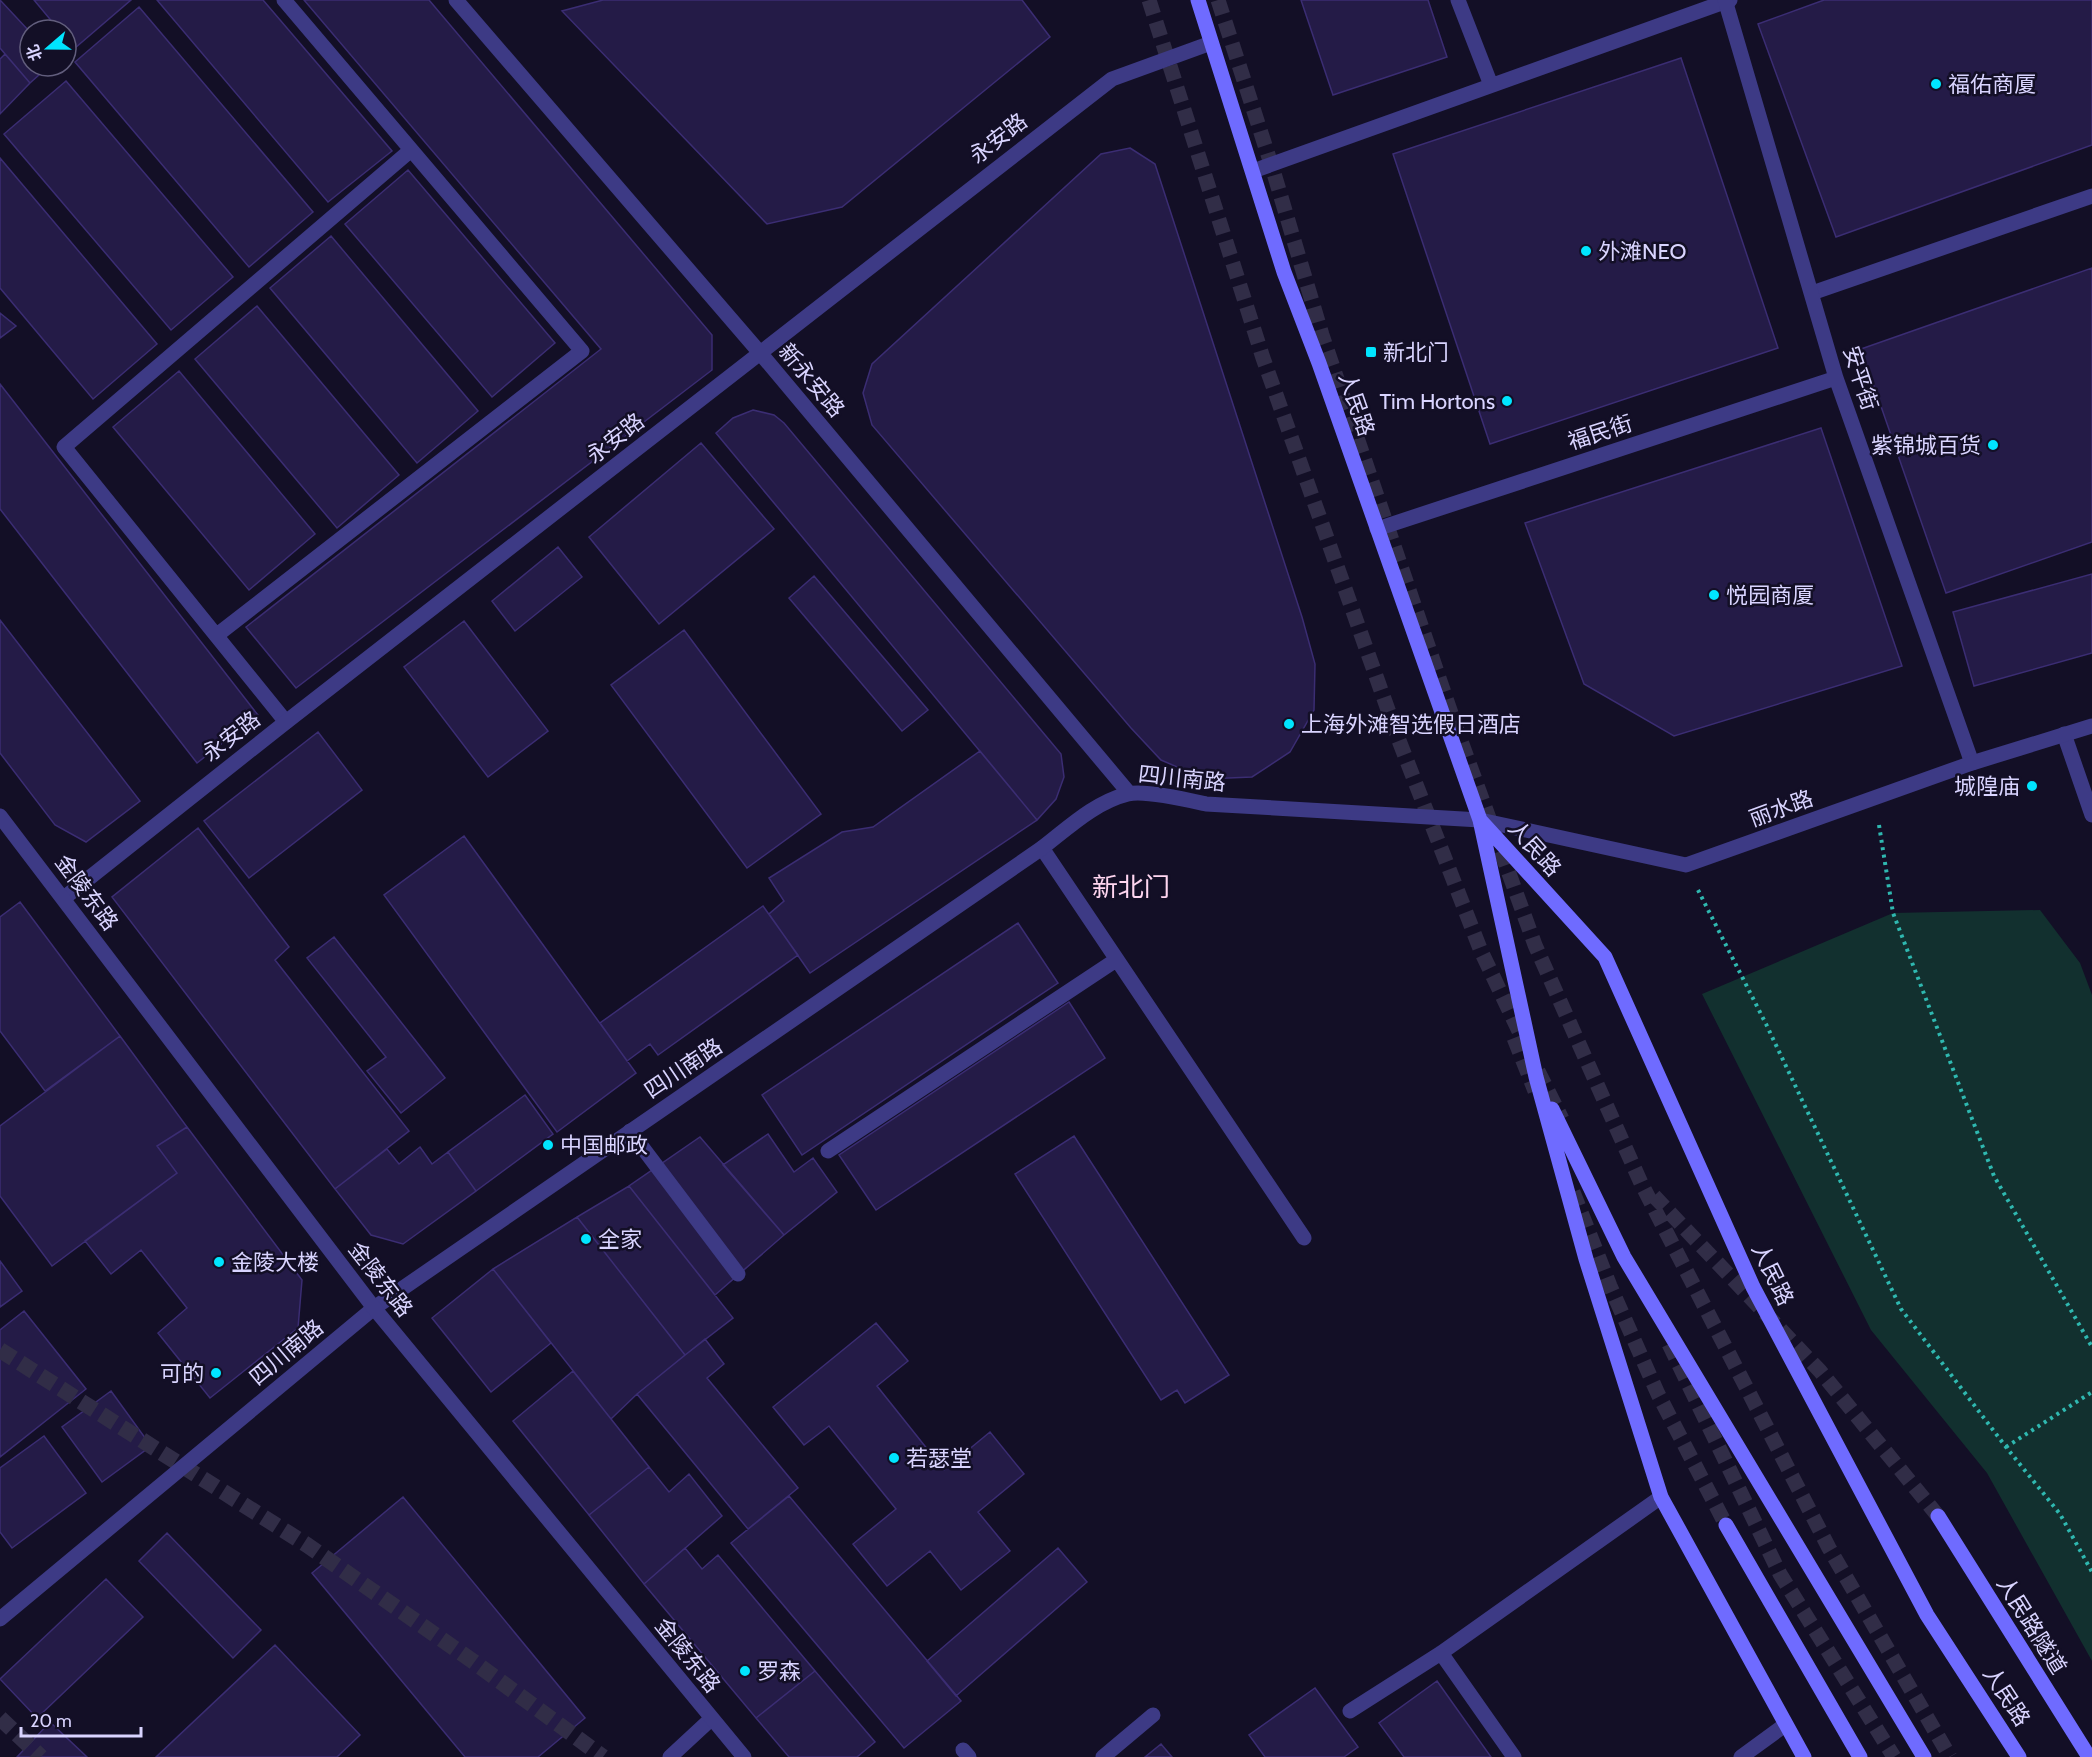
<svg xmlns="http://www.w3.org/2000/svg" width="2092" height="1757" font-family="Cabin,'Noto Sans SC',sans-serif">
<style>
.green{fill:#12302f}
.building{fill:#241b47;stroke:#3b2d73;stroke-width:1.5}
.lines{fill:none;stroke-linecap:round;stroke-linejoin:round}
.secondary-tunnel{stroke:#312d47;stroke-width:15;stroke-dasharray:15 8;stroke-linecap:butt}
.trunk-tunnel{stroke:#312d47;stroke-width:16;stroke-dasharray:16 8;stroke-linecap:butt}
.path{stroke:#2fb8b0;stroke-width:4;stroke-dasharray:3 4.5;stroke-linecap:butt}
.service{stroke:#3d3a85;stroke-width:15}
.pedestrian{stroke:#3d3a85;stroke-width:15}
.minor{stroke:#3d3a85;stroke-width:15}
.tertiary{stroke:#3d3a85;stroke-width:15}
.secondary{stroke:#6f6bff;stroke-width:15}
.poi-dot{fill:#00e5ff;stroke:#130f26;stroke-width:2}
.labels{text-anchor:middle;stroke-width:5;stroke-linejoin:round;paint-order:stroke}
.poi-label{font-size:22px;fill:#d9d4ff;stroke:#130f26;text-anchor:start}
.street-label{font-size:22px;fill:#d9d4ff;stroke:#130f26}
.quarter-label{font-size:26px;fill:#ffd6f0;stroke:#130f26}
</style>
<rect width="100%" height="100%" fill="#130f26"/>
<!-- green -->
<path class="green" d="M2040,910L2080,963L2092,995V1661L1987,1473L1871,1330L1702,994L1893,913Z"/>
<!-- building -->
<path class="building" d="M0,0L30,32V66H49L30,83L0,48Z
M34,0H131L75,48L66,38V30H59Z
M157,0H263L392,151L328,202Z
M304,0H429L712,335V370L296,688L246,627L601,349Z
M603,0H1022L1050,37L842,207L767,224L562,11Z
M1301,0H1428L1447,57L1333,95Z
M1824,0H2092V145L1836,237L1758,24Z
M139,7L313,212L249,267L75,62Z
M5,54L30,83L0,114V59Z
M1681,58L1778,348L1490,444L1393,154Z
M66,81L233,277L171,330L4,134Z
M1130,148L1155,164L1302,617L1315,664L1314,710L1290,752L1252,777L1205,779L1161,760L1131,728L872,425L863,393L872,364L1101,154Z
M0,158L157,344L93,399L0,288Z
M408,170L555,343L492,397L345,224Z
M331,236L478,411L417,463L270,288Z
M2092,268V542L1946,593L1861,349Z
M257,306L399,475L337,528L195,359Z
M0,313L16,326L0,338Z
M179,371L315,534L249,590L113,427Z
M0,384L258,715L197,763L0,509Z
M753,410L774,415L784,423L1061,754L1064,777L1056,799L1037,820L716,433L733,418Z
M1821,428L1902,666L1674,736L1584,684L1525,523Z
M701,443L774,529L659,624L589,537Z
M558,547L582,577L515,631L492,601Z
M2092,574V653L1974,686L1953,612Z
M814,576L928,710L902,731L789,598Z
M0,620L140,801L86,842L55,825L0,753Z
M464,621L548,731L488,777L404,667Z
M684,630L821,814L747,868L611,685Z
M318,732L362,790L249,878L204,821Z
M980,751L1037,820L810,973L769,914L784,901L769,878L842,832L873,827Z
M198,828L289,947L275,960L409,1131L335,1189L112,897Z
M464,836L636,1073L557,1132L384,895Z
M20,902L120,1036L45,1091L0,1031V917Z
M763,906L798,955L658,1055L650,1044L627,1061L600,1023Z
M1018,923L1058,983L802,1155L762,1095Z
M334,937L445,1078L401,1113L367,1071L386,1057L307,958Z
M1069,1002L1105,1058L876,1210L839,1155Z
M120,1036L187,1127L157,1146L177,1173L52,1266L0,1196V1126Z
M525,1095L553,1134L476,1191L448,1152Z
M187,1127L302,1280L298,1328L210,1398L158,1333L187,1308L141,1250L111,1274L85,1241L177,1173L157,1146Z
M768,1134L794,1172L813,1158L837,1192L784,1235L723,1165Z
M1074,1136L1229,1375L1185,1403L1177,1390L1161,1400L1015,1174Z
M700,1137L784,1235L715,1295L629,1186Z
M420,1147L432,1164L448,1152L476,1191L403,1244L371,1235L335,1189L387,1149L399,1164Z
M629,1186L733,1318L685,1355L577,1217Z
M577,1217L685,1355L637,1394L611,1419L493,1269Z
M0,1261L22,1291L0,1307Z
M493,1269L551,1343L491,1392L432,1318Z
M24,1311L86,1389L0,1457V1330Z
M876,1323L908,1361L877,1386L944,1470L990,1432L1024,1474L978,1512L1010,1551L961,1590L930,1551L887,1586L853,1544L896,1509L829,1426L804,1445L773,1407Z
M705,1339L724,1364L707,1378L798,1488L748,1529L637,1394Z
M573,1371L649,1467L589,1515L513,1421Z
M111,1391L151,1446L102,1482L62,1427Z
M44,1436L86,1493L12,1548L0,1532V1468Z
M649,1467L669,1492L689,1474L722,1516L644,1584L589,1515Z
M789,1496L961,1701L904,1748L731,1543Z
M403,1497L585,1718L538,1757H465L312,1573Z
M167,1533L261,1630L233,1658L139,1561Z
M685,1548L702,1569L718,1555L815,1671L756,1718L644,1584Z
M1058,1548L1087,1582L956,1696L927,1661Z
M106,1579L143,1617L37,1718L0,1679Z
M275,1645L360,1735L337,1757H156Z
M815,1671L875,1742L857,1757H789L756,1718Z
M1437,1681L1491,1757H1404L1379,1723Z
M1315,1688L1358,1747L1344,1757H1265L1249,1735Z
M50,1722L87,1757H17Z
M1161,1744L1172,1757H1145Z"/>
<g class="lines">
<!-- secondary-tunnel -->
<path class="secondary-tunnel" d="M1149,0L1263,358L1398,738L1481,951L1526,1046
M1218,0L1273,170L1322,335L1453,719L1535,945L1641,1183L1829,1548L1950,1757
M1514,1038L1535,1091
M1538,1071L1562,1119
M1573,1192L1610,1286L1658,1394L1726,1525
M1654,1196L1820,1371L1938,1516
M1669,1344L1780,1574L1894,1757"/>
<!-- trunk-tunnel -->
<path class="trunk-tunnel" d="M0,1350L307,1545L474,1662L603,1757
M0,1718L41,1757"/>
<!-- path -->
<path class="path" d="M1879,825L1893,913L1994,1176L2092,1347
M1698,890L1766,1024L1901,1309L2006,1447L2060,1514L2092,1572
M2006,1447L2092,1392"/>
<!-- service -->
<path class="service" d="M1458,0L1491,85
M1253,171L1730,0
M1812,293L2092,196
M217,635L582,351L284,0
M286,722L64,447L411,150
M2064,734L2092,815
M1042,848L1304,1238
M630,1131L738,1274
M828,1151L1116,960
M1441,1653L1514,1757
M1350,1711L1441,1653L1661,1497
M963,1750L969,1757
M1103,1757L1153,1715"/>
<!-- pedestrian -->
<path class="pedestrian" d="M1725,0L1836,378L1972,763
M1377,529L1836,378"/>
<!-- minor -->
<path class="minor" d="M456,0L761,354L1129,793
M64,898L286,722L1112,79L1211,43
M0,1619L374,1308L1042,848C1068,828 1095,802 1128,794C1145,790 1188,800 1206,804L1480,820L1686,865L1972,763L2092,726
M670,1757L711,1719"/>
<!-- tertiary -->
<path class="tertiary" d="M0,816L374,1308L744,1757
M1741,1757L1785,1725"/>
<!-- secondary -->
<path class="secondary" d="M1198,0L1284,272L1319,363L1480,820L1536,1077L1586,1259L1661,1497L1804,1757
M1480,820L1605,957L1753,1287L1927,1615L2019,1757
M1552,1109L1624,1257L1924,1757
M1938,1516L2089,1757
M1726,1525L1860,1757"/>
</g>
<!-- markers -->
<g class="poi-dot">
<circle cx="1936" cy="84" r="6"/>
<circle cx="1586" cy="251" r="6"/>
<rect x="1365" y="346" width="12" height="12" rx="3"/>
<circle cx="1507" cy="401" r="6"/>
<circle cx="1993" cy="445" r="6"/>
<circle cx="1714" cy="595" r="6"/>
<circle cx="1289" cy="724" r="6"/>
<circle cx="2032" cy="786" r="6"/>
<circle cx="548" cy="1145" r="6"/>
<circle cx="586" cy="1239" r="6"/>
<circle cx="219" cy="1262" r="6"/>
<circle cx="216" cy="1373" r="6"/>
<circle cx="894" cy="1458" r="6"/>
<circle cx="745" cy="1671" r="6"/>
</g>
<g class="labels">
<!-- poi labels -->
<g class="poi-label">
<text x="1948" y="92">福佑商厦</text>
<text x="1598" y="259">外滩NEO</text>
<text x="1383" y="360">新北门</text>
<text x="1495" y="409" text-anchor="end">Tim Hortons</text>
<text x="1981" y="453" text-anchor="end">紫锦城百货</text>
<text x="1726" y="603">悦园商厦</text>
<text x="1301" y="732">上海外滩智选假日酒店</text>
<text x="2020" y="794" text-anchor="end">城隍庙</text>
<text x="560" y="1153">中国邮政</text>
<text x="598" y="1247">全家</text>
<text x="231" y="1270">金陵大楼</text>
<text x="204" y="1381" text-anchor="end">可的</text>
<text x="906" y="1466">若瑟堂</text>
<text x="757" y="1679">罗森</text>
</g>
<!-- street labels -->
<g class="street-label">
<text transform="translate(998 138) rotate(-38)" y="8">永安路</text>
<text transform="translate(1861 378) rotate(72)" y="8">安平街</text>
<text transform="translate(812 380) rotate(50)" y="8">新永安路</text>
<text transform="translate(1357 404) rotate(71)" y="8">人民路</text>
<text transform="translate(1600 432) rotate(-18)" y="8">福民街</text>
<text transform="translate(615 438) rotate(-38)" y="8">永安路</text>
<text transform="translate(231 736) rotate(-38)" y="8">永安路</text>
<text transform="translate(1182 778) rotate(6)" y="8">四川南路</text>
<text transform="translate(1781 808) rotate(-20)" y="8">丽水路</text>
<text transform="translate(1535 848) rotate(48)" y="8">人民路</text>
<text transform="translate(87 892) rotate(53)" y="8">金陵东路</text>
<text transform="translate(683 1068) rotate(-34)" y="8">四川南路</text>
<text transform="translate(1773 1274) rotate(64)" y="8">人民路</text>
<text transform="translate(381 1279) rotate(52)" y="8">金陵东路</text>
<text transform="translate(286 1352) rotate(-40)" y="8">四川南路</text>
<text transform="translate(2032 1625) rotate(58)" y="8">人民路隧道</text>
<text transform="translate(688 1655) rotate(51)" y="8">金陵东路</text>
<text transform="translate(2007 1696) rotate(57)" y="8">人民路</text>
</g>
<!-- quarter labels -->
<g class="quarter-label">
<text x="1131" y="896">新北门</text>
</g>
</g>
<!-- north arrow -->
<g transform="translate(48 48) rotate(250)"><circle r="28" fill="#130f26" stroke="#625e7d" stroke-width="1.5"/>
<path d="M0-4.5L10 22L0 15L-10 22Z" fill="#00e5ff"/>
<text y="-9" font-size="16" font-weight="bold" text-anchor="middle" fill="#d9d4ff">北</text>
</g>
<!-- scale -->
<path d="M21 1727v9h120v-9" fill="none" stroke="#d9d4ff" stroke-width="3"/>
<text x="30" y="1727" font-size="18" fill="#d9d4ff" stroke="#130f26" stroke-width="4.5" paint-order="stroke">20 m</text>
</svg>
